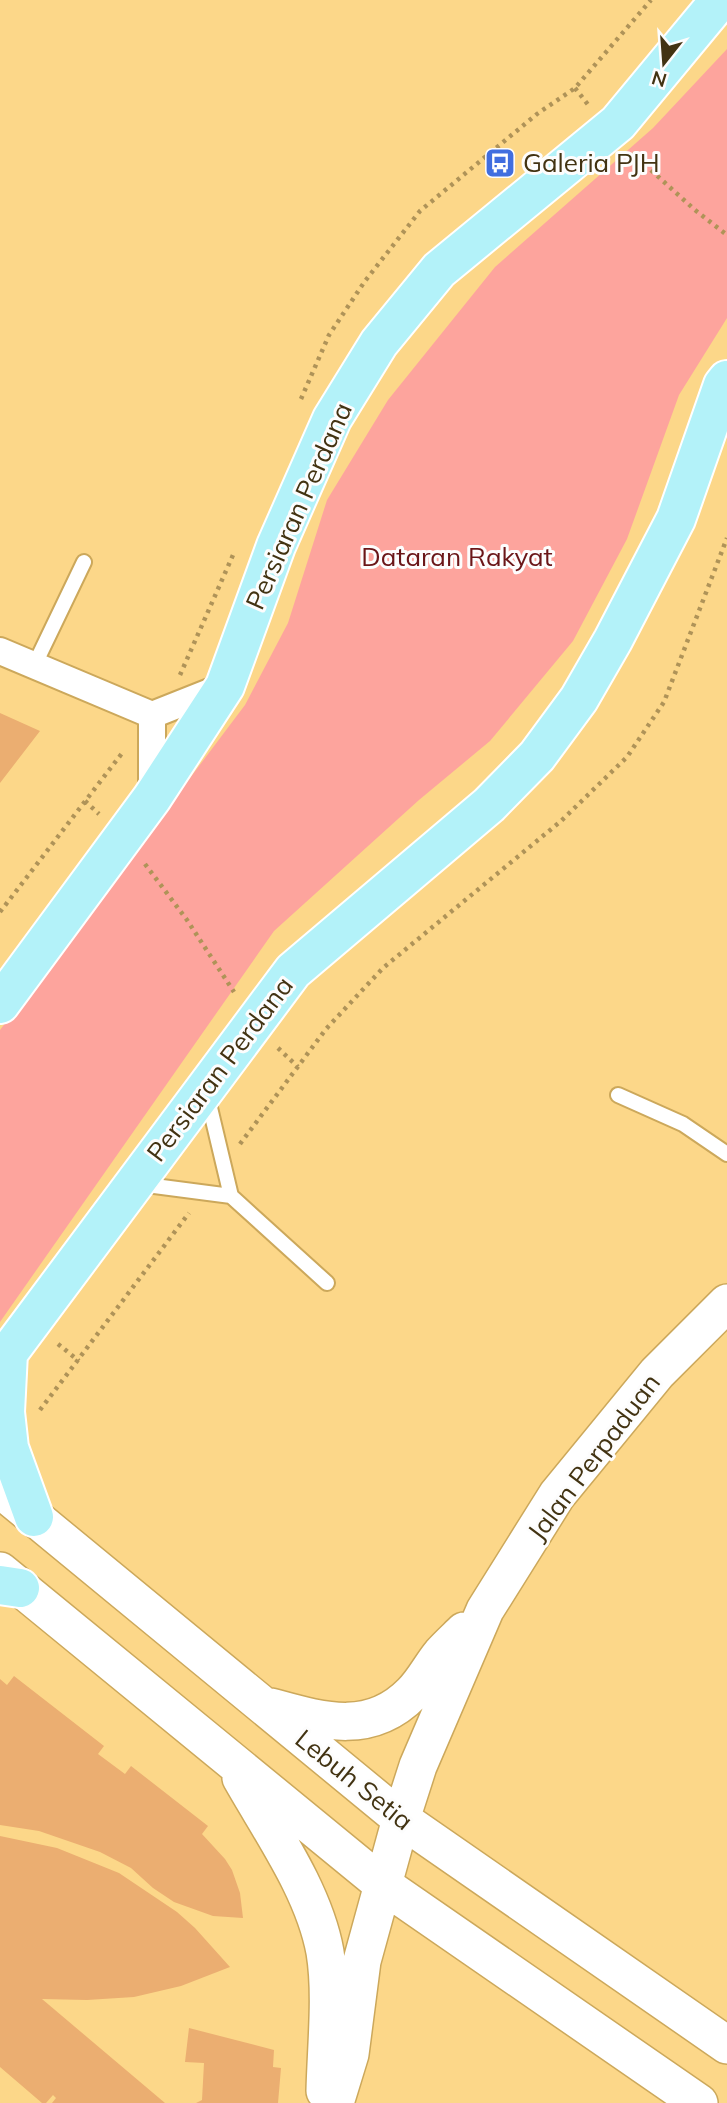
<svg xmlns="http://www.w3.org/2000/svg" width="727" height="2103" font-family="Mulish,sans-serif">
<style>
.green{fill:#fda49d}
.building{fill:#ebae71}
.lines{fill:none;stroke-linecap:round;stroke-linejoin:round}
.lane-casing{stroke:#cca85b;stroke-width:18}
.street-casing{stroke:#cca85b;stroke-width:30}
.secondary-casing{stroke:#cca85b;stroke-width:40}
.primary-casing{stroke:#fff;stroke-width:42}
.path{stroke:#af9358;stroke-width:4.5;stroke-dasharray:3.5 5;stroke-linecap:butt}
.lane{stroke:#fff;stroke-width:14}
.street{stroke:#fff;stroke-width:26}
.secondary{stroke:#fff;stroke-width:37}
.primary{stroke:#b3f2f9;stroke-width:38}
.labels{text-anchor:middle;stroke-width:6;stroke-linejoin:round;paint-order:stroke}
.poi-label{font-size:26px;fill:#423312;stroke:#fdfdfd;text-anchor:start}
.street-label{font-size:26px;fill:#423312;stroke:#fdfdfd}
.park-label{font-size:26px;fill:#6b1618;stroke:#fdfdfd}
</style>
<rect width="100%" height="100%" fill="#fcd789"/>
<!-- green -->
<path class="green" d="M727,49V318L679,395L627,539L573,641L490,741L419,800L274,931L0,1322V1030L245,705L288,623L327,500L388,400L495,267L653,128Z"/>
<!-- building -->
<path class="building" d="M0,713L40,731L0,783Z
M14,1676L104,1746L98,1754L125,1774L131,1766L208,1826L202,1834L225,1859L232,1870L240,1893L243,1918L213,1916L174,1902L153,1888L131,1868L100,1852L39,1831L0,1825V1679L7,1685Z
M0,1836L57,1848L119,1873L177,1912L195,1928L230,1967L181,1986L134,1997L87,2000L42,1999L165,2103H52L56,2098L53,2095L46,2103H42L0,2067Z
M189,2028L274,2050L273,2067L281,2068L278,2103H196L202,2100L204,2063L185,2062Z"/>
<g class="lines">
<!-- lane casing -->
<g class="lane-casing">
<path id="lane" d="M35,664L84,562
M207,1095L231,1196L327,1283
M618,1095L683,1124L727,1154
M139,1184L231,1196"/>
</g>
<!-- street casing -->
<g class="street-casing">
<path id="street" d="M0,651L152,715L225,686
M152,798V715"/>
</g>
<!-- secondary casing -->
<g class="secondary-casing">
<path id="secondary" d="M0,1489L401,1819L727,2045
M0,1571L382,1884L699,2103
M271,1707C322,1721 370,1736 412,1693C424,1681 431,1666 441,1654C448,1646 457,1638 464,1631
M241,1778C271,1831 314,1891 325,1952C332,1994 326,2047 325,2091
M335,2103L350,2054L362,1961L401,1819L418,1766L485,1610L557,1495L657,1373L727,1303"/>
</g>
<!-- primary casing -->
<g class="primary-casing">
<path id="primary" d="M0,1004L152,798L225,686L276,546L332,419L379,343L439,270L618,123L720,0
M8,1353L5,1412L9,1448L34,1517
M0,1364L293,971L489,805L537,756L579,699L613,640L676,519L723,385L727,380
M0,1585L20,1588"/>
</g>
<!-- path -->
<path class="path" d="M575,88L589,106
M632,153L695,210L727,235
M301,399L329,335L365,281L420,211L537,114L575,88L651,0
M180,675L233,555
M85,801L99,814
M145,864L187,920L234,992
M0,912L123,752
M278,1048L298,1067
M240,1144L326,1029L383,968L561,821L627,757L664,702L727,538
M58,1344L79,1361
M40,1410L189,1213"/>
<!-- lane -->
<use href="#lane" class="lane"/>
<!-- street -->
<use href="#street" class="street"/>
<!-- secondary -->
<use href="#secondary" class="secondary"/>
<!-- primary -->
<use href="#primary" class="primary"/>
</g>
<!-- icons -->
<defs>
<g id="bus-square" transform="scale(1.575)"><rect x="-9" y="-9" width="18" height="18" rx="4" fill="#416edf" stroke="#fdfdfd"/><path d="M-5-6H5V4H4V6H2V4H-2V6H-4V4H-5ZM-3.5-4V0h7V-4ZM-3.5 1.2v1.5H-2V1.2ZM2 1.2v1.5H3.5V1.2Z" fill="#fff"/></g>
</defs>
<g fill-rule="evenodd">
<use href="#bus-square" x="500" y="163"/>
</g>
<g class="labels">
<!-- poi labels -->
<g class="poi-label">
<text x="523" y="172">Galeria PJH</text>
</g>
<!-- street labels -->
<g class="street-label">
<text transform="translate(299 506) rotate(-66)" y="9">Persiaran Perdana</text>
<text transform="translate(220 1069) rotate(-53)" y="9">Persiaran Perdana</text>
<text transform="translate(594 1457) rotate(-53)" y="9">Jalan Perpaduan</text>
<text transform="translate(354 1780) rotate(39)" y="9">Lebuh Setia</text>
</g>
<!-- park labels -->
<g class="park-label">
<text x="457" y="566">Dataran Rakyat</text>
</g>
</g>
<!-- north arrow -->
<g transform="translate(664 63) rotate(197)" stroke="#fdfdfd" stroke-width="5" paint-order="stroke">
<path d="M0-5L12 26L0 18L-12 26Z" fill="#423312"/>
<text y="-10" font-size="19" font-weight="bold" text-anchor="middle" fill="#423312">N</text>
</g>
</svg>
